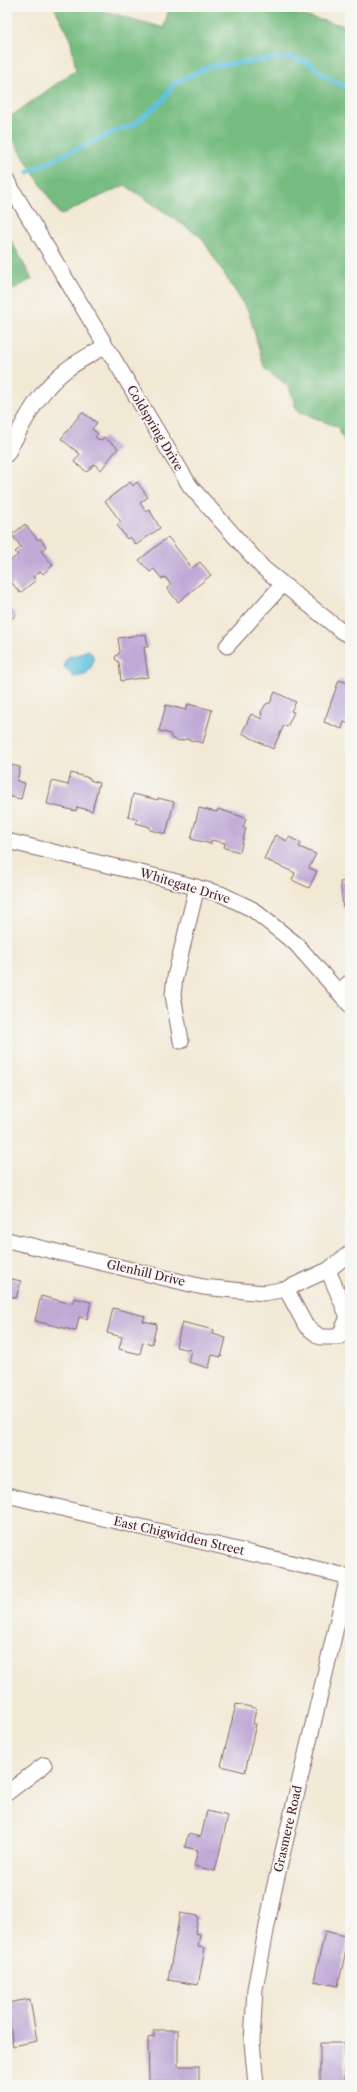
<svg xmlns="http://www.w3.org/2000/svg" width="357" height="2092" font-family="'Libre Caslon Text',serif">
<style>
.forest{fill:#76bc80;stroke:#606e56}
.water{fill:#61c1df;stroke:#567085}
.lines{fill:none;stroke-linecap:round;stroke-linejoin:round}
.stream{stroke:#61c1df;stroke-width:5}
.building{fill:#bfaad6}
.street-casing{stroke:#856666;stroke-width:17}
.street{stroke:#fff;stroke-width:15}
.labels{text-anchor:middle;stroke-width:3.5;stroke-linejoin:round;paint-order:stroke}
.street-label{font-size:12px;fill:#4a1f2b;stroke:#f6f6f2}
</style>
<rect width="100%" height="100%" fill="#f6f6f2"/>
<filter id="ink" filterUnits="userSpaceOnUse"><feTurbulence type="fractalNoise" baseFrequency=".025" numOctaves="2"/><feDisplacementMap in="SourceGraphic" scale="8" xChannelSelector="R" yChannelSelector="G"/><feConvolveMatrix kernelMatrix="1 2 1 2 8 2 1 2 1" color-interpolation-filters="sRGB"/></filter>
<filter id="wash" filterUnits="userSpaceOnUse"><feTurbulence type="fractalNoise" baseFrequency=".012" numOctaves="4" result="noise"/><feDisplacementMap in="SourceGraphic" scale="16" xChannelSelector="R" yChannelSelector="G"/><feGaussianBlur stdDeviation="0.9" result="paint"/><feColorMatrix in="noise" values="0 0 0 0 0 0 0 0 0 0 0 0 0 0 0 0 0 1.4 0 .05"/><feComposite in="paint" operator="in"/></filter>
<g filter="url(#wash)">
<rect width="100%" height="100%" fill="#f2e9d5"/>
<!-- forest -->
<path class="forest" d="M54,7H101V10L164,28L169,7H266L350,27V455L338,427L297,411L289,387L264,367L249,313L201,237L125,185L60,215L7,130V119L76,70L70,37Z
M7,233L32,279L7,293Z"/>
<!-- water -->
<path class="water" d="M88,650C98,658 93,666 85,675L74,677L64,667L65,661L69,656L77,655Z"/>
<g class="lines">
<!-- stream -->
<path class="stream" d="M28,172L115,131L132,126L163,100L173,85L179,81L210,66L289,57L309,63L325,76L350,89"/>
</g>
<g id="blocks">
<!-- building -->
<path class="building" d="M82,412L97,423L92,429L98,434L95,437L101,441L104,437L118,448L101,470L94,464L87,472L74,462L80,454L61,439Z
M130,482L133,486L137,482L148,497L140,503L146,512L149,509L160,528L136,545L130,537L127,539L117,525L121,522L105,501Z
M25,524L38,540L40,538L46,547L41,551L53,565L43,574L41,571L33,577L36,580L20,593L12,583L10,586L7,583V563L18,555L15,552L21,547L12,535Z
M168,537L192,568L200,562L211,575L178,602L167,588L171,585L165,577L162,579L154,569L150,572L139,560Z
M7,605L16,615L7,622Z
M146,634L148,647H144L148,677L121,681L119,662L116,660L115,657L120,652L118,638Z
M339,680L350,684V724L344,722L342,729L324,722Z
M275,692L296,702L291,711L294,712L287,727L284,725L273,749L242,733L251,714L262,719L261,712L266,704L270,703Z
M188,704L212,710L203,743L186,739L180,741L172,739L170,734L159,731L166,705L186,710Z
M7,764L20,767L17,781L25,783L21,799L7,796Z
M71,773L90,778V780L99,783L92,811L77,807L76,811L47,804L52,781L68,785Z
M133,794L158,800V798L174,802L166,834L150,830V827L136,823L137,819L128,817Z
M199,808L217,812L218,809L246,818L243,828H246L240,852L224,848L225,843L211,840V844L191,839Z
M275,835L287,841L289,837L301,843L299,847L316,854L309,868L317,871L309,888L292,880L295,873L264,859Z
M350,881V906L343,907L340,882Z
M7,1278L21,1281L16,1298L9,1296L8,1303Z
M41,1296L72,1304L74,1298L91,1302L87,1319L79,1317L76,1331L35,1321Z
M113,1308L145,1316L143,1321L157,1324L152,1344L143,1342L140,1354L119,1349L122,1337L107,1333Z
M182,1322L214,1330L213,1334L226,1338L221,1357L212,1355L209,1368L188,1362L191,1350L176,1347Z
M236,1704L256,1708L253,1724H256L245,1772L221,1766Z
M207,1811L228,1816L215,1871L194,1866L198,1850L185,1847L188,1834L201,1837Z
M349,1875L350,1876V1892L346,1891Z
M180,1913L198,1916L195,1933L200,1934L198,1947L205,1948L198,1985L168,1980Z
M325,1931L349,1937L338,1986L314,1981Z
M30,1999L37,2041L13,2046L7,2003Z
M154,2030H178V2066H199V2084L181,2085V2081H149L148,2038L154,2037Z
M320,2043H345V2085H320Z"/>
</g>
</g>
<g filter="url(#ink)">
<use href="#blocks" fill-opacity="0" stroke="#856666" stroke-width="1"/>
<g class="lines">
<!-- street casing -->
<g class="street-casing">
<path id="street" d="M7,181L190,486L263,568L340,630L350,636
M7,454C23,424 38,391 66,370C78,361 92,354 105,346
M227,646L283,584
M7,841L162,878L221,894L252,909L296,944L350,1005
M339,991L350,982
M181,1041L173,995L175,977L197,887
M7,1240L203,1287L264,1293L286,1289L328,1270L350,1253
M286,1289L306,1326L320,1337H339L348,1317L328,1270
M7,1495L350,1577
M7,1793L44,1765
M256,2085L252,2042L255,1989L274,1889L348,1577"/>
</g>
<!-- street -->
<use href="#street" class="street"/>
</g>
</g>
<g class="labels">
<!-- street labels -->
<g class="street-label">
<text transform="translate(155 428) rotate(59)" y="4">Coldspring Drive</text>
<text transform="translate(185 886) rotate(17)" y="4">Whitegate Drive</text>
<text transform="translate(146 1273) rotate(13)" y="4">Glenhill Drive</text>
<text transform="translate(179 1536) rotate(13)" y="4">East Chigwidden Street</text>
<text transform="translate(288 1829) rotate(-77)" y="4">Grasmere Road</text>
</g>
</g>
<!-- margin -->
<rect width="357" height="2092" fill="none" stroke="#f6f6f2" stroke-width="24"/>
</svg>
